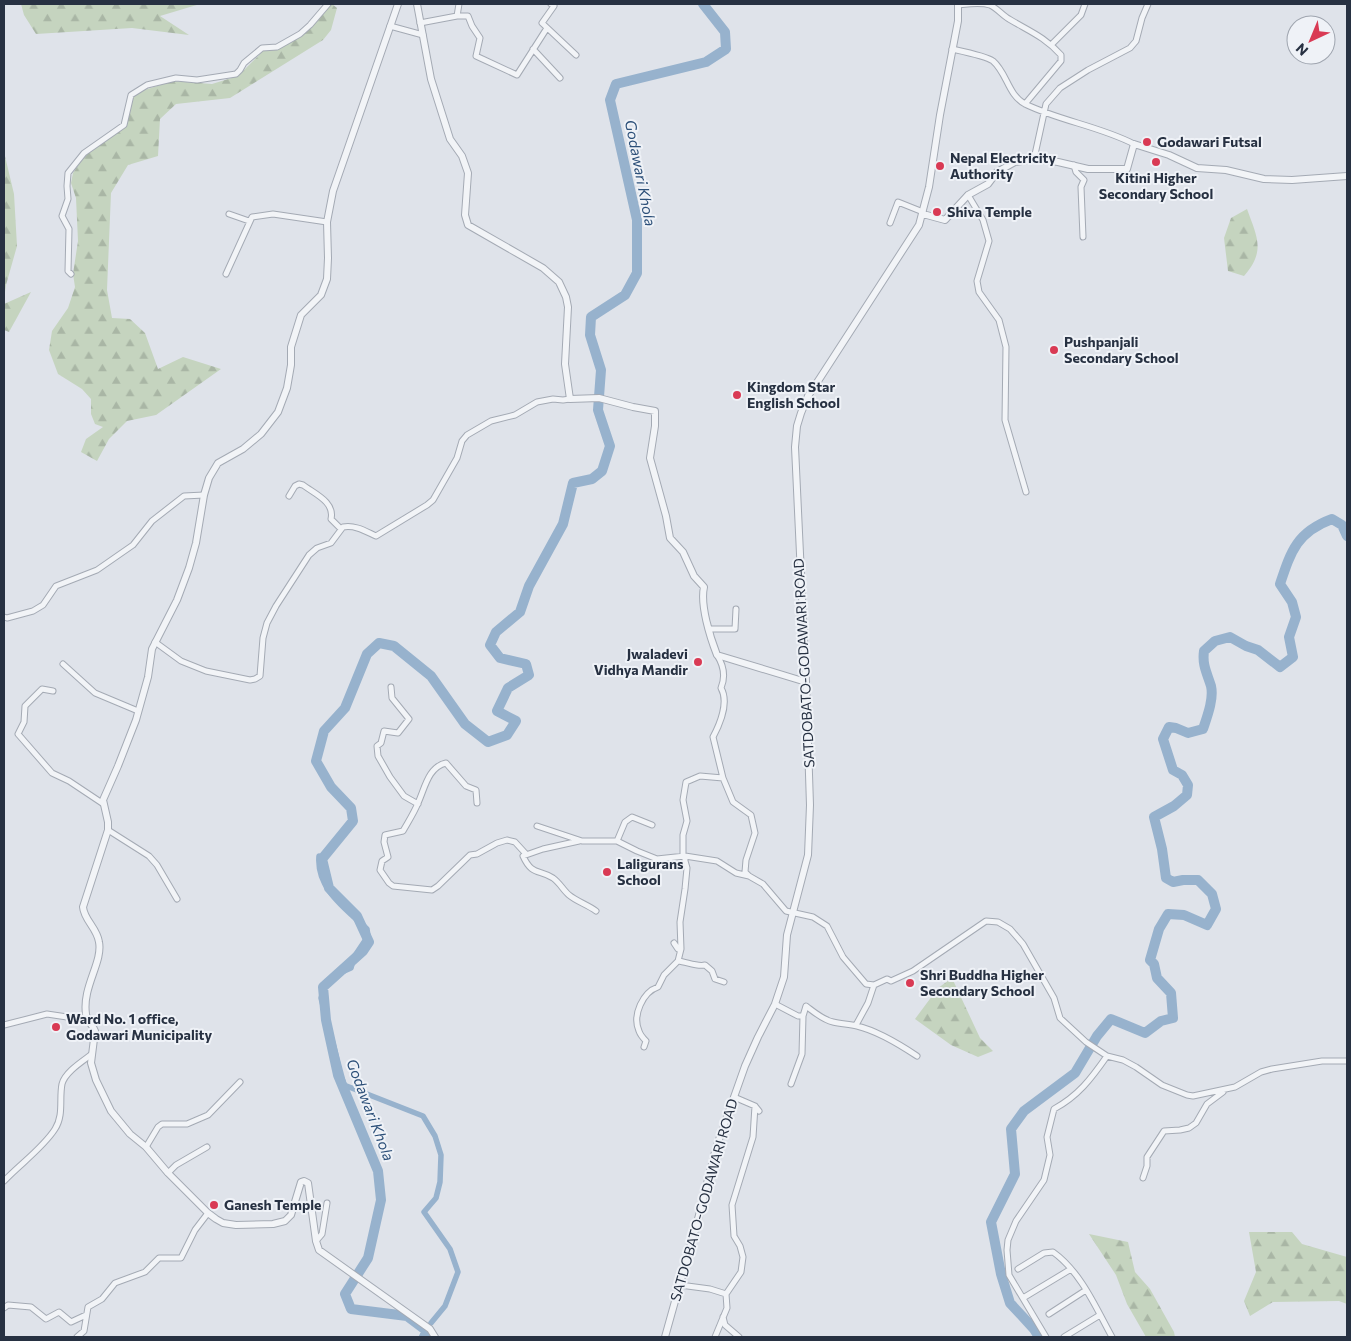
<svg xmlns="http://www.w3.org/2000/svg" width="1351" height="1341" font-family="Commissioner,sans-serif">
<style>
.forest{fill:url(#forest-firs)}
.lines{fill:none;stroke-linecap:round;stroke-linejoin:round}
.canal{stroke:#97b2cd;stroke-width:5.5}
.river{stroke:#97b2cd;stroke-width:10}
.minor-casing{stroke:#a4aab4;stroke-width:7}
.tertiary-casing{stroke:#a4aab4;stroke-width:8}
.minor{stroke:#f2f4f7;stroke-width:5}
.tertiary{stroke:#f2f4f7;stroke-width:6}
.poi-dot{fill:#d93a54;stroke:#eff2f7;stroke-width:2}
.labels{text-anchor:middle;stroke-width:4;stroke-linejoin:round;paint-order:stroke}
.poi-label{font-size:14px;font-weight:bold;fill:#273142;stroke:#eff2f7;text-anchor:start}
.street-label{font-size:14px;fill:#273142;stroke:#eff2f7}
.water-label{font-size:15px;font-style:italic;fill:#2d5079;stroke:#eff2f7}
</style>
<defs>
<pattern id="forest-firs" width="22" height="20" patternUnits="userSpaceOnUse" patternTransform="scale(1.25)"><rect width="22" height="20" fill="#c5d4bf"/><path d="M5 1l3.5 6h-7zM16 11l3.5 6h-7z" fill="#a9b6a5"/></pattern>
</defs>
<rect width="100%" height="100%" fill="#dfe3ea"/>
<!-- forest -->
<path class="forest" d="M21,4H200L160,16L189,35L132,28L36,34L24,15Z
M332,4L337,8L331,30L323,40L230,98L176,104L160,119L158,156L128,165L111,193L107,290L112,318L130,319L145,333L158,369L183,357L221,369L156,415L127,421L109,439L97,461L81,452L86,439L103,427L95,424L91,414V399L82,389L58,374L49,350L52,331L68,308L75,287L73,274L78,241L76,198L71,183L73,173L86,153L122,129L135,93L173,81L212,84L238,76L263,51L278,49L299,36Z
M4,152L14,194L17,246L6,285L4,299Z
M1247,209C1257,237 1266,251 1244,276L1228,271L1224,238L1231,218Z
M31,292L9,332L4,330V304Z
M952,978L980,1038L993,1051L978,1057L951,1045L915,1019L938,988Z
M1249,1232H1292L1302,1244L1347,1257V1304L1339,1301L1273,1302L1250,1316L1244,1301L1256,1272Z
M1089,1234L1128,1242L1135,1272L1150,1289L1174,1332L1175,1337H1146L1127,1304L1116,1275Z"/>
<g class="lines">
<!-- canal -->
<path class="canal" d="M319,856C316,889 346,909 367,929L368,936L354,957L351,968L333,976L326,982L321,998L344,1085L423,1116L435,1136L441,1155L440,1182L436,1198L424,1212L450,1249L458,1272L445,1306L431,1323
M422,1337L424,1332"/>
<!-- river -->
<path class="river" d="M424,1337L427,1331L407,1316L351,1309L345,1294L368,1258L381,1200L378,1171L338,1075L326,1020L323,987L363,951L369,942L357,916L329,888L322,859L353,821L351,808L331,787L316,761L324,731L345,708L367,654L379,643L394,646L431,676L465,724L488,742L507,735L516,721L497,711L508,688L529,675L526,664L500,658L490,645L496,632L520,612L529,586L563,524L573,483L592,479L602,471L610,446L598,410L601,370L590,335L591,317L625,295L637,273V220L610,100L616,84L706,62L726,49L725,32L703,4
M1039,1337L1034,1329L1010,1303L1001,1274L991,1222L1015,1174L1011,1129L1024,1111L1075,1073L1097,1036L1111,1019L1145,1033L1161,1021L1173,1018L1171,993L1157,978L1154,964L1150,960L1159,929L1168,914L1184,915L1207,925L1216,909L1212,894L1198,880H1183L1173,882L1166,878L1162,849L1154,817L1174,806L1187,795L1188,785L1182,775L1173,770L1163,739L1169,727L1176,728L1188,733L1203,729C1207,717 1214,699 1211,686C1207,673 1202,665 1204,651L1215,641L1230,637L1246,646L1258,650L1280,667L1293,657L1289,637L1296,617L1292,602L1280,584C1291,551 1297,532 1332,519L1342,525L1347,536"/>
<!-- minor casing -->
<g class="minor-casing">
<path id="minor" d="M551,4L554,6L542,23L576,55
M958,5C968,4 980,2 990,5C997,8 1003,16 1009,19C1029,31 1045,37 1061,55V61L1025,104
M457,16H468L472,26L480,38L476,56L517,75L547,28
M420,23L457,16L459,4
M390,26L423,35
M1051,45L1081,15L1085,4
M533,49L560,78
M952,49C961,51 986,56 993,61C1007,73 1008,95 1025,104C1060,121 1099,126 1134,144
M1034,159L1046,104L1060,88L1088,70L1130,48L1136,41L1142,18L1148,4
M1074,165L1076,172L1084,180L1081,187L1083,237
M968,195L983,220L989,241L977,281L979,292L999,320L1006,347L1005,420L1026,492
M229,214L249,221
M890,223L898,202L923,212
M71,274L68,271L69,229L62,216L68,199L67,186L68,173L84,153L124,125L131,95L147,85L176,78L197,80L236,74L240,70L244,63L262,48L277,47L300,34L310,25L328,4
M226,274L252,217L273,214L327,222
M289,496L295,486L299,484L303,485C315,494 335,502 331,519L341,529
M4,617L7,618L33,611L43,605L56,586L97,570L133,545L152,521L184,496L204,495
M709,629H735L736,609
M155,642L181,661L206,671L250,680L255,679L260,676L263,638L267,623L276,606L309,555L317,548L331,543L343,527C356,525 365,531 376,536L427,505L433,500L457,458L462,441L467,435L491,421L515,415L537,402L553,399L563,400L570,399
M717,655C724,666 726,676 721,688C729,702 720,724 713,737L723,778
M63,664L95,693L138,711
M391,687L392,698L409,719L398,733L384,731L381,743L377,746L378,756L390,777L404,796L418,804
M53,691L42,689L25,706L24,722L18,734L52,773L69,781L102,803
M477,803L476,790L466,786L446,763C428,767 425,788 418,803C414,813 408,822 403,831L385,835L384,842L388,857L382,861L380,870L389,883L393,886L432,890L438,886L470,855L477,854L497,843L507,840L515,842L526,854
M537,826L582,841H617L637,851L657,859L685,856L717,861L736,873L749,876L763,884L786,911L813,917L827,926L843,957L866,984L874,985L887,979L891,981L913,971L986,921L998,922L1010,929L1023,944L1054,998L1060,1018L1086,1042L1107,1056L1123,1060L1136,1067L1162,1085L1187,1095L1193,1096L1235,1087L1261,1072L1272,1069L1322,1061H1347
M108,830L149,856L157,865L177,899
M579,841L543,849L523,856C532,876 539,869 553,878C560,883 563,890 569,895C576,901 588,905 596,911
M617,841L625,822L632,817L652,825
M683,856V835L687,821L683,800L686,782L700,776L723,778L733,802L751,815L755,833L746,860L745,872L749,876
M674,943L678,949H681
M678,961C687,962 697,967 705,965L712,971L715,979L724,982
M775,1004L798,1016H803
M4,1025L47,1014L67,1017L86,1018
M856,1025L868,1003L874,985
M644,1047L646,1041C643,1038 640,1034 639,1031C632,1015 643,992 658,987L664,975L678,961L681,949L680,922L685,889L687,868L685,861V856
M791,1084L802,1054L803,1016L806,1006C814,1012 823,1020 833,1022C841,1024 849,1024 857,1026C878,1031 899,1044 917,1056
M734,1097L755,1106L759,1111
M146,1147L158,1127L162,1124H187L208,1115L240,1082
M168,1173L176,1165L207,1147
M1143,1178L1147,1166V1157L1164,1131L1180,1130L1189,1128L1196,1123L1207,1104L1223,1092
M4,1181C20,1164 43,1148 55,1129C64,1115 59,1099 62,1084C65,1072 83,1061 92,1054
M316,1241L322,1234L327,1203
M1018,1269L1044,1253L1053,1252C1081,1272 1096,1308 1112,1337
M680,1285L710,1289L726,1294
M1023,1298L1071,1269
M4,1308L8,1305L31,1307L46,1319L59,1312L71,1322L86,1315
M1049,1314L1086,1290
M723,1317L725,1325L739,1337
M77,1337L84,1331L88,1307L102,1299L115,1283L145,1272L159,1258H181L195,1230L208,1213
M715,1337L727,1308L726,1294L741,1272L743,1257L740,1246L734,1236L732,1205L753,1137L755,1106
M1046,1337L1009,1275L1007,1250L1008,1240L1016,1221L1044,1180L1050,1155L1047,1137L1054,1109C1078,1096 1091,1079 1107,1056
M1064,1337L1100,1315"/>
</g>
<!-- tertiary casing -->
<g class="tertiary-casing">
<path id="tertiary" d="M398,4L333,191L327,222L328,258L327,279L321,295L301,315L291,347V365L287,388L278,412L261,434L243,449L218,463L209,478L204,495L196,543L189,568L177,600L152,649L148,677L136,720L118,766L103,800L108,822V830L83,907C84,920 97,928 99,942C103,962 82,987 86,1014C87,1022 93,1025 95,1031L91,1063L96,1080L111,1111L130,1134L146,1147L168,1173L208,1213L216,1219L223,1223L236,1225L273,1224L285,1221L291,1215L301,1182L304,1181L308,1183L316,1241L319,1250L430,1329L435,1337
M417,4L431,79L450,139L462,156L468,173L465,215L468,225L543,268L559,282L566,297L568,307L565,364L570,399L599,398L633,407L655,411V426L650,458L666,516L670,538L683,552L694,576L704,587C700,605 710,637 717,655L806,682
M923,214L945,220L968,195L988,184L997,172L1015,162L1034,159L1058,162L1088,169H1127L1134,144L1169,155L1197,168L1226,170L1264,179L1292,180L1347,176
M665,1337L698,1219L716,1148L745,1066L758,1037L775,1004L784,977L787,935L808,855L810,805L806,682L795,447L797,426L801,413L808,396L820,378L919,225L929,187L940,115L958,21V4"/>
</g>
<!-- minor -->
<use href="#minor" class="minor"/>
<!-- tertiary -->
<use href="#tertiary" class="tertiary"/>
</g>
<!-- markers -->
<g class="poi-dot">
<circle cx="1147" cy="142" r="5"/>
<circle cx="1156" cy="162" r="5"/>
<circle cx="940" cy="166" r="5"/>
<circle cx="937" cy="212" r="5"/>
<circle cx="1054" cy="350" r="5"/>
<circle cx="737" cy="395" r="5"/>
<circle cx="698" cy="662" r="5"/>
<circle cx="607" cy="872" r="5"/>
<circle cx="910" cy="983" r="5"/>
<circle cx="56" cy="1027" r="5"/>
<circle cx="214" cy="1205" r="5"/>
</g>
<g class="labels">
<!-- poi labels -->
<g class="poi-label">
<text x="1157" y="147">Godawari Futsal</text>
<text x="950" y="163">Nepal Electricity<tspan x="950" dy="16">Authority</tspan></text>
<text x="1156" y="183" text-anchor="middle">Kitini Higher<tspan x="1156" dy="16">Secondary School</tspan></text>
<text x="947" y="217">Shiva Temple</text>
<text x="1064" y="347">Pushpanjali<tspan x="1064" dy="16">Secondary School</tspan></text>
<text x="747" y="392">Kingdom Star<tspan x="747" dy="16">English School</tspan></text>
<text x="688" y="659" text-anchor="end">Jwaladevi<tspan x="688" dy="16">Vidhya Mandir</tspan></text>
<text x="617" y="869">Laligurans<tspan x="617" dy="16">School</tspan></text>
<text x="920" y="980">Shri Buddha Higher<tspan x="920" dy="16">Secondary School</tspan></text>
<text x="66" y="1024">Ward No. 1 office,<tspan x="66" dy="16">Godawari Municipality</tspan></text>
<text x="224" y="1210">Ganesh Temple</text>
</g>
<!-- street labels -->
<g class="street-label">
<text transform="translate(804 663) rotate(-93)" y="5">SATDOBATO-GODAWARI ROAD</text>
<text transform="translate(704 1200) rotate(-74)" y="5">SATDOBATO-GODAWARI ROAD</text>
</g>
<!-- water labels -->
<g class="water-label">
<text transform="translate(640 173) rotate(79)" y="5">Godawari Khola</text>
<text transform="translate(370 1110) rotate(69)" y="5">Godawari Khola</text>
</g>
</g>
<!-- border -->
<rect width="1351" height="1341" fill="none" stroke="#273142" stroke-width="10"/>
<!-- north arrow -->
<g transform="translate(1311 40) rotate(224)"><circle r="24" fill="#eff2f7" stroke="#9fa5af"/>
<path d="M0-4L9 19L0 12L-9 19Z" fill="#d93a54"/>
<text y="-8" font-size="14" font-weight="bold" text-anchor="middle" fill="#273142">N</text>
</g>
</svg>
